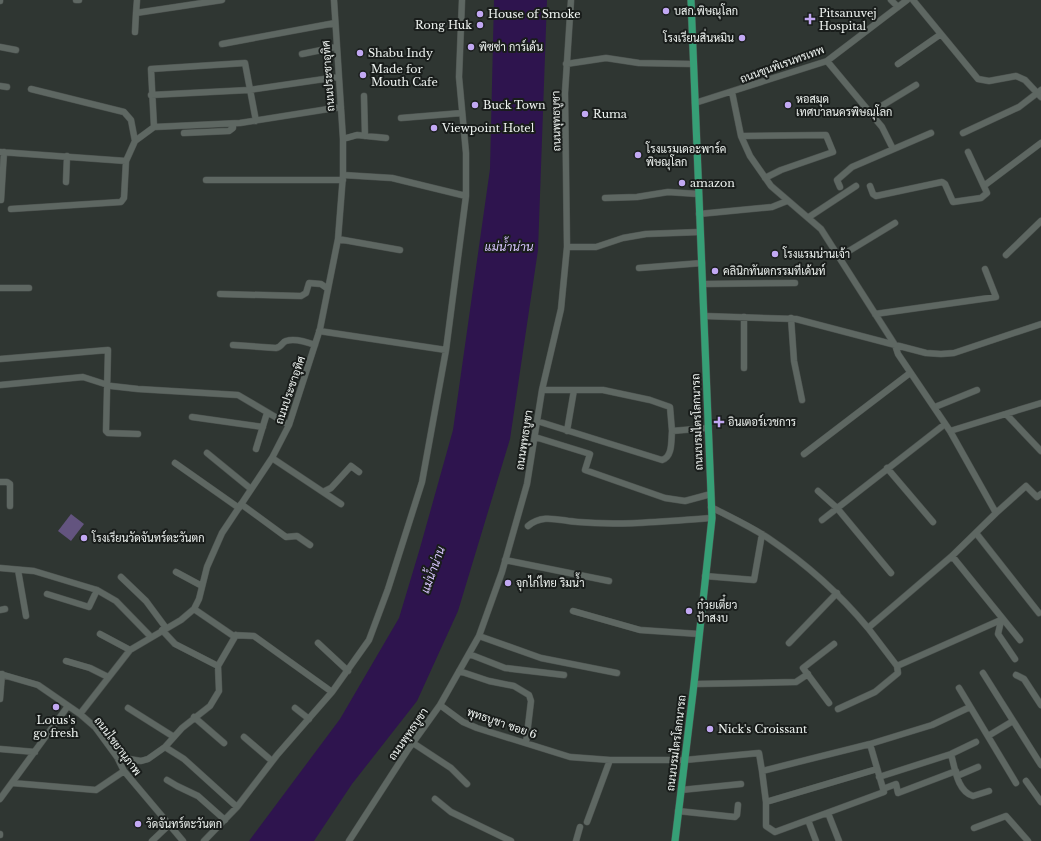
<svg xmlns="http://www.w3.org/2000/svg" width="1041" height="841" font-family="'Libre Baskerville',Sarabun,serif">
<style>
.green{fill:#63547f}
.water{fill:#2e144e}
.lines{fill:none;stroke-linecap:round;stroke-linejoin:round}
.minor-casing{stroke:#4b514e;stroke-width:7}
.major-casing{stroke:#4b514e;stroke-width:8}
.minor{stroke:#5e6762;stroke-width:6}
.major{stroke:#369f76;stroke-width:7}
.poi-dot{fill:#c2a8f3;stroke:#191d1b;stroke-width:1.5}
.labels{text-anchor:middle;stroke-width:4;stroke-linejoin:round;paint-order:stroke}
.poi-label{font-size:11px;fill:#eff4f1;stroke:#191d1b;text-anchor:start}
.street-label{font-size:11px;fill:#eff4f1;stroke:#191d1b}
.water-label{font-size:12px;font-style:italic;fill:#d9c7ff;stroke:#191d1b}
</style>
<rect width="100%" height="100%" fill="#2f3632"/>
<!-- green -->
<path class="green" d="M71,514L84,524L71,541L58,531Z"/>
<!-- water -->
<path class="water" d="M494,0H547L538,250L510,439L458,611L417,701L352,784L314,841H249L340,719L399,618L420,548L453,430L490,169Z"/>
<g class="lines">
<!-- minor casing -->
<g class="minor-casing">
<path id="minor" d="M76,0H79
M137,0L136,13L222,0
M891,0L898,7
M913,0L978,79L989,81L1016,76L1025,80L1041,97
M0,1V0
M135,32L136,13
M666,38L693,39
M222,44L335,23
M0,47L16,50
M302,54L336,47
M827,61L882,127L893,149
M566,64L606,58L639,63L693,64
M898,64L941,34
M0,86L7,87
M31,89L124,112L131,120L135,141
M151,95L249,90L338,77
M364,96L365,136
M695,103L827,61L907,0
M870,113L916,85
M401,118L462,113
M154,127L151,69L245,63L256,121
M184,133L229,131L233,128V124
M963,133L1019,107L1041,90
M741,136L826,135L833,152L781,170L765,178
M343,139L357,135L386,138
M0,152L126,161L135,141L154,127L240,123L341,107
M343,175L392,178L466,196
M206,180H343
M66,182L67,156
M985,185L1041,143
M870,186L873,194L876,196L942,182L945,184L953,202L981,198L987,193L968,152
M840,187L837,180L852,167L931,133
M605,198L637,197L668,192L698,194
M1,200L4,152
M11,209L121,202L124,198L126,161
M699,214L772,207L787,201
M809,217L856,186
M338,239L400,250
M567,247H596L623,238L646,234L700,232
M1006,255L1041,221
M839,257L895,223
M639,268L702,263
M703,284L795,283
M0,288H29
M220,294L301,296L306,293L309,283L321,284L328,289
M875,314L996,297L985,269
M704,316L796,319L926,353L941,354L954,353L1041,324
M744,317V368
M791,318L794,361L802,400
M319,331L446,350
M233,345L276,348C282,347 282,342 286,341C295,338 307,342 315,345
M0,359L108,350L106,431L108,433L138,434
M0,385L83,377L111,386L138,389L238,395L289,425
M542,390H603L650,400L670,407L672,431
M935,407L977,390
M1006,414L1041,451
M192,417L263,427
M537,421L662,460C673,457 671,440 672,431L707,428
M567,431L574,390
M950,431L1041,403
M535,437L590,454L585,470L665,498L685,501L711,494
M256,449L267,413
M207,453L251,489
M804,454L910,373
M272,458L341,504
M175,463L239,508
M887,468L933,522
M0,482H7L10,484V506
M818,491L837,508L891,573
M323,492L331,488L351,466L359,472
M241,504L286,537L297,536L310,545
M711,507C730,517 750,526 768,538C805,563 839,593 868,628L952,556L996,513L950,431L898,354L895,345L821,229L771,186L750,156L741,136L732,92
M996,513L1026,486L1037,497L1041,494
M822,520L945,424
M528,526C543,513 560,521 578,522C622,526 667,521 712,518
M976,533L1039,613
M952,556L1003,619
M505,560L609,581
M0,568L34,571L97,590L116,601L151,637
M18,570L26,616
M176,572L202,586
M705,576L754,580L762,534
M121,577L146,601L166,628
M47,594L89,607L97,590
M194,609L232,635L254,636L332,692
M0,610L5,609
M573,611L640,630L699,634
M1001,621L998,634L1015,659
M162,630L175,644L218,666
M100,634L130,650
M479,636L541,658L617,673
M318,643L348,671
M789,643L837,593
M469,654L505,668L564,675
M66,661L90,668L108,677
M897,666L1003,619L1020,640
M459,671L489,681L514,686L529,695L531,701L526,743
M983,673L1041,765
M0,674L38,685L80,714L95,727L117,757L124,771L183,841
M1016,675L1024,679L1041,705
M694,684L796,682L808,674
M959,688L1016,783
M0,699L2,674
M829,703L803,668L834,644
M440,705L463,722L477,728L570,757L610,760H685L759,753L762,771
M128,708L174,737
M295,708L309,719
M838,709L875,692L898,673L897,666L868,628
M80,714L130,650L181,620L194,609L199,599L207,567L222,533L272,458L289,425L320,329L338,239L343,175V139L334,0
M194,717L224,743
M988,736L1013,721
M244,737L272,761
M413,743L451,768L467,784
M870,744L884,792L775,832L766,826V802L762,771L870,744L932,725L970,707
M165,747L184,759L237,807
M0,749L35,752
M951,754C955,768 957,791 973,796L989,791
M117,757L141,761L148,759L165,747L182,728L210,706L219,691L218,666L236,635
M957,776L978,767
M879,777L951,754L976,742
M167,780L177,786L198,796L225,820
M1026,781L1041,802
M12,783L96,790L124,771
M883,789L896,784L898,793L956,771
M681,790L741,784
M0,799L68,706
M435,799L451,812L511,841
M766,802L877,769
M678,811L735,817L737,815L738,805
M828,813L839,841
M808,820L816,841
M587,822L610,760
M974,828L1006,816L1028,841
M0,835V834
M152,841L170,824
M204,841L237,807L277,755L332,692L369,640L388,589L422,482L446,350L466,196V153L459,77L462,0
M349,841L407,751L440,705L479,636L502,572L527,484L542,390L561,309L567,247L565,93L571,0
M576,841L580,827"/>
</g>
<!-- major casing -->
<g class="major-casing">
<path id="major" d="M675,841L694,684L712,518L691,0"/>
</g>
<!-- minor -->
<use href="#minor" class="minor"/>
<!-- major -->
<use href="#major" class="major"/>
</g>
<!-- markers -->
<g class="poi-dot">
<circle cx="666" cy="11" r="4"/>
<circle cx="480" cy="14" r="4"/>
<path d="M808 13h4v4h4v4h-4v4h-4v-4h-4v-4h4z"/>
<circle cx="480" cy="25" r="4"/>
<circle cx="742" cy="38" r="4"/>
<circle cx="471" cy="47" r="4"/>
<circle cx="360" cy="53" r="4"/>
<circle cx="363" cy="75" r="4"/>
<circle cx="475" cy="105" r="4"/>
<circle cx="788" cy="105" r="4"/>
<circle cx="585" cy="114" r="4"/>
<circle cx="434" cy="128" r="4"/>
<circle cx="638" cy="155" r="4"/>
<circle cx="682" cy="183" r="4"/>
<circle cx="775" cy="254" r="4"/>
<circle cx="715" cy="271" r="4"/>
<path d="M717 416h4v4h4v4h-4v4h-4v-4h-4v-4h4z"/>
<circle cx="84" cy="538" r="4"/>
<circle cx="508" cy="583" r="4"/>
<circle cx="689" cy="611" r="4"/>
<circle cx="56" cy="707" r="4"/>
<circle cx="710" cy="729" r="4"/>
<circle cx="138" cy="824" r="4"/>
</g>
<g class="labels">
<!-- poi labels -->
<g class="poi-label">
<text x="674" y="15">บสก.พิษณุโลก</text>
<text x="819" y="17">Pitsanuvej<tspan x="819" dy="13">Hospital</tspan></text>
<text x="488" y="18">House of Smoke</text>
<text x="472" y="29" text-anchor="end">Rong Huk</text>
<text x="734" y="42" text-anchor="end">โรงเรียนสิ่นหมิน</text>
<text x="479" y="51">พิซซ่า การ์เด้น</text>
<text x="368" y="57">Shabu Indy</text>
<text x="371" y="73">Made for<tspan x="371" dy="13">Mouth Cafe</tspan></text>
<text x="796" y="103">หอสมุด<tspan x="796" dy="13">เทศบาลนครพิษณุโลก</tspan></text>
<text x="483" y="109">Buck Town</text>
<text x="593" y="118">Ruma</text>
<text x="442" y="132">Viewpoint Hotel</text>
<text x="646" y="153">โรงแรมเดอะพาร์ค<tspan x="646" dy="13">พิษณุโลก</tspan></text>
<text x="690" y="187">amazon</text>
<text x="783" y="258">โรงแรมน่านเจ้า</text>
<text x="723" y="275">คลินิกทันตกรรมทีเด้นท์</text>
<text x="728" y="426">อินเตอร์เวชการ</text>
<text x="92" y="542">โรงเรียนวัดจันทร์ตะวันตก</text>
<text x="516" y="587">จุกไก่ไทย ริมน้ำ</text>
<text x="697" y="609">ก๋วยเตี๋ยว<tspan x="697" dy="13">ป้าสงบ</tspan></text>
<text x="56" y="724" text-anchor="middle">Lotus's<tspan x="56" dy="13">go fresh</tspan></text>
<text x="718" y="733">Nick's Croissant</text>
<text x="146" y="828">วัดจันทร์ตะวันตก</text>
</g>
<!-- street labels -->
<g class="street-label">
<text transform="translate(782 64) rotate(-20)" y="4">ถนนขุนพิเรนทรเทพ</text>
<text transform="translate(328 76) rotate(-94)" y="4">ถนนประชาอุทิศ</text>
<text transform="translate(556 121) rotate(-91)" y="4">ถนนพุทธบูชา</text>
<text transform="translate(290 390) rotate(-71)" y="4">ถนนประชาอุทิศ</text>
<text transform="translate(697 422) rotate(-92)" y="4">ถนนบรมไตรโลกนารถ</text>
<text transform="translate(524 440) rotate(-81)" y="4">ถนนพุทธบูชา</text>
<text transform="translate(502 723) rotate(19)" y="4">พุทธบูชา ซอย 6</text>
<text transform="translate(408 734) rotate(-55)" y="4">ถนนพุทธบูชา</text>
<text transform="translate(676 743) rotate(-83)" y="4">ถนนบรมไตรโลกนารถ</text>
<text transform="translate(118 746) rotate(53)" y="4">ถนนไชยานุภาพ</text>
</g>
<!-- water labels -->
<g class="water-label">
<text x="509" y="251">แม่น้ำน่าน</text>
<text transform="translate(433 570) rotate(-70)" y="4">แม่น้ำน่าน</text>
</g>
</g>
</svg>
